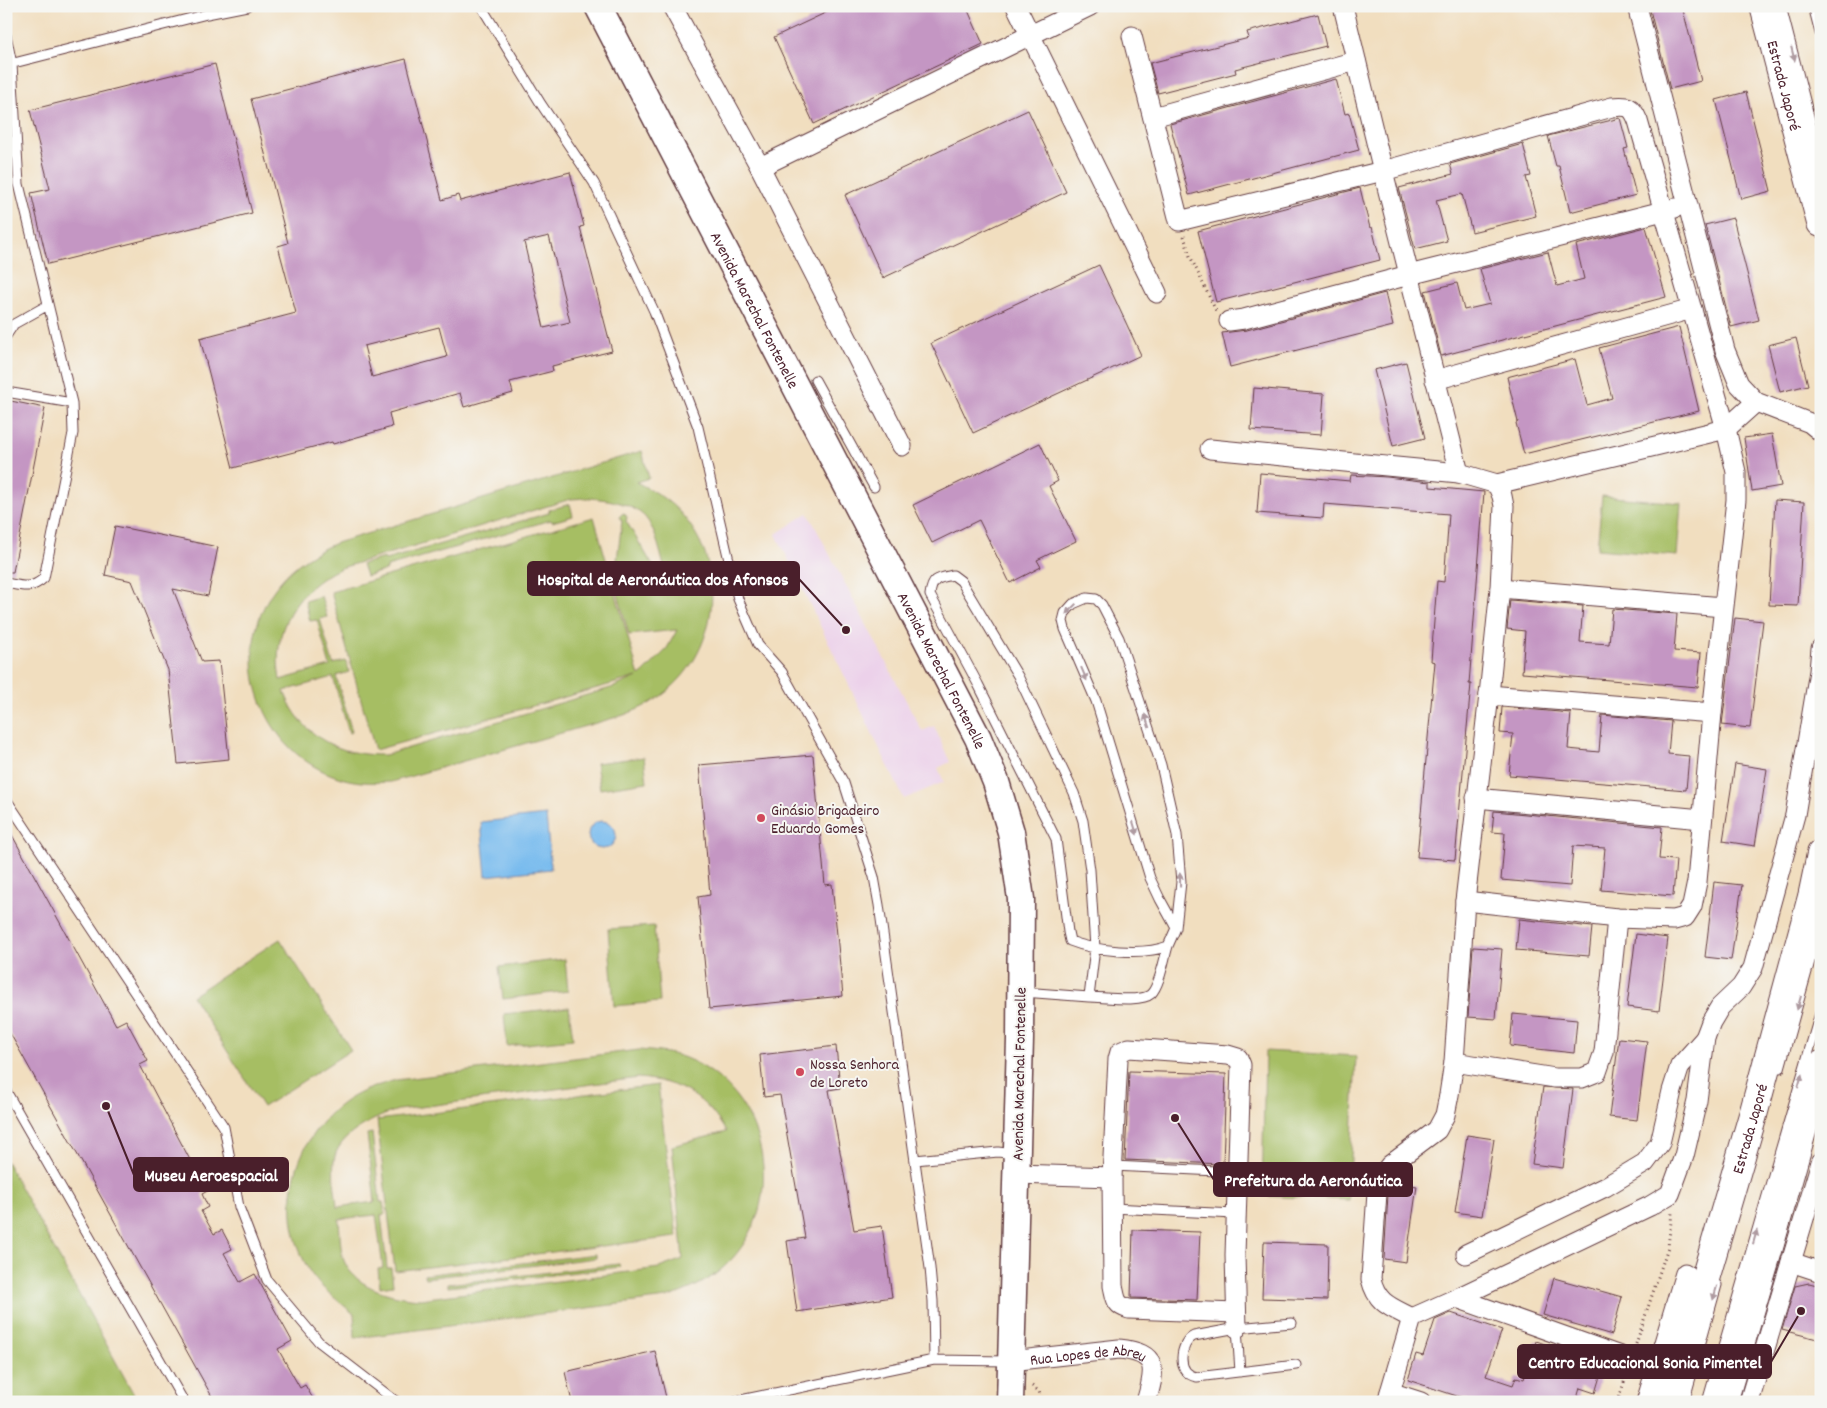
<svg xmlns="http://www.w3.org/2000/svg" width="1827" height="1408" font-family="Dekko,sans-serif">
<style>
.built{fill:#ecd1ea}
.green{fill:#a6be64;stroke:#786e48;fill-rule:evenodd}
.water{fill:#78bbee;stroke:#616d8c}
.building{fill:#c496c3;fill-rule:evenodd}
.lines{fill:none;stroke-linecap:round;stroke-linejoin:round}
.lane-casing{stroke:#633c41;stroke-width:11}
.street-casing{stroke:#633c41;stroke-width:21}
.secondary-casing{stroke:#633c41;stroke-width:29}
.primary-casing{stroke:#633c41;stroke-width:30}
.path{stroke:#633c41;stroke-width:3;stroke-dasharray:1 4;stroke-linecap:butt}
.lane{stroke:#fff;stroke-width:9}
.street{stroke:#fff;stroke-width:19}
.secondary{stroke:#fff;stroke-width:26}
.primary{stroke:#fff;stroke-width:28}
.oneway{fill:#ae9aa0}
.poi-dot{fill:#d1495b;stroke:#f6f6f2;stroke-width:2}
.labels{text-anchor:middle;stroke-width:4;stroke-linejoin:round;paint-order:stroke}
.street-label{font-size:16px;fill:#4a1f2b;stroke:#f6f6f2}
.poi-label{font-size:16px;fill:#4a1f2b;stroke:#f6f6f2;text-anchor:start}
.leader{fill:none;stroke:#4a1f2b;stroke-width:2}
.callout-dot{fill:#4a1f2b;stroke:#f6f6f2;stroke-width:2}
.callout{fill:#4a1f2b;stroke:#4a1f2b;stroke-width:2}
.callout-label{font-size:18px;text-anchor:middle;font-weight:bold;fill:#fff}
</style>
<rect width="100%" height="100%" fill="#f6f6f2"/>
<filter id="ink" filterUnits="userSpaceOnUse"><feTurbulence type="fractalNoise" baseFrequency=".02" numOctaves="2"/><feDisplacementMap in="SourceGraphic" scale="10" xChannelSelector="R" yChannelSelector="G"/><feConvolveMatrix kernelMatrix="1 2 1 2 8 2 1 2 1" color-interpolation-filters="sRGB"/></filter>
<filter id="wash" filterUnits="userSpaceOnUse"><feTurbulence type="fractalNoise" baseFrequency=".0096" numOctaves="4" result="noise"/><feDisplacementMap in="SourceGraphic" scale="20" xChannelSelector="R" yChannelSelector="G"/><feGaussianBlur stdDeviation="1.12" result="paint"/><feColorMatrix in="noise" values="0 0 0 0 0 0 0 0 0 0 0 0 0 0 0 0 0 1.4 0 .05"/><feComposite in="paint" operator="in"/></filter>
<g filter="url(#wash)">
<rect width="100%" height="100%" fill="#f1debf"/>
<!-- built -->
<path class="built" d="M808,513L922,731L934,726L950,762L938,768L944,782L904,799L776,534Z"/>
<!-- green -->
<path class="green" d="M642,451L649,478L636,482C654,491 671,501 684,517C726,567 719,643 673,686C659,700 642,708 624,715L391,782C372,783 353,783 335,776C257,749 226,646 280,582C295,564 314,552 336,543ZM587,498C606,499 630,502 645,517C656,529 662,559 666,575L617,591L629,635L677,630L666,650L643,673L639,676L594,517L331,592L375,750L637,677L614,687L385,755C338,756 301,736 284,691L333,677L349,733L352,732L336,676L349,672L346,661L333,664L320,619L327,617L321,596L305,601L310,621L317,620L330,666L280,680C271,630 295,589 341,568L571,499Z
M1602,496L1681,503L1677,556L1597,549Z
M570,504L573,516L552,522L551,520L387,567V570L366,576L362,564L384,558L385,560L549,513V510Z
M624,513L627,517L626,521L658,574C644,582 630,584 614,583L622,521L619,517L622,514Z
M644,757L647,782L600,789L596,763Z
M654,926L660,1002L614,1006L608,929Z
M280,939L351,1050L263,1107L192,996Z
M565,959L568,991L503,999L499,967Z
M569,1007L573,1039L507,1046L504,1014Z
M639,1050C652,1051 664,1052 677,1055C763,1082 792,1195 731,1260C713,1280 690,1290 666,1298L355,1338L354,1314C338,1300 322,1290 310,1272C275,1214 291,1138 347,1100C362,1090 379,1085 396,1080ZM638,1078C679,1081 706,1097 726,1132L672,1146L683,1259L659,1268L420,1299C391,1297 349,1287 342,1254C340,1243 340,1231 339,1219L376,1215L383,1268L378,1269L380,1287L393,1285L391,1268H387L381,1215L385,1214L383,1202H380L372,1133L367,1134L375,1202L337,1207C336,1191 331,1172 335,1156C341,1133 378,1116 398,1110Z
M1265,1051L1356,1056L1349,1200L1262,1196Z
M658,1085L677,1237L395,1271L377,1120Z
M6,1161L138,1402H6Z
M596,1254V1258L425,1278L424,1275Z
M619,1264L620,1267L448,1287V1284Z"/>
<!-- water -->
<path class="water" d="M546,815L551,869L486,876L481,822Z
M588 835a14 14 0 1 1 28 0a14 14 0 1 1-28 0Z"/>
<g id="blocks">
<!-- building -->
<path class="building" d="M840,6H966L983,44L814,124L774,37Z
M1649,6H1682L1701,81L1670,89Z
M1318,14L1326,46L1235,69L1236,73L1158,93L1150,63L1249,38L1247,32Z
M406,59L442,200L458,195L460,201L570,172L584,226L580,227L612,351L552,366L553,371L510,382L513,393L464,407L460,393L389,413L392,427L333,444L332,442L233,468L200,338L296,313L278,246L288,243L251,99ZM549,236L570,322L544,328L524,242ZM439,327L447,357L372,377L364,346Z
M215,64L252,213L48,264L31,193L50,189L30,110Z
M1336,79L1345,114L1349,113L1359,150L1189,195L1170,124Z
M1746,92L1771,191L1741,199L1716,100Z
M1028,110L1066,192L883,278L845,195Z
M1620,118L1628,148L1624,149L1636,195L1570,212L1559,166H1556L1548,136Z
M1523,144L1531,176L1526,177L1536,216L1472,232L1462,194L1436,200L1447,241L1415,249L1399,188L1453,174L1450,164Z
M1360,188L1370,228L1372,227L1380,260L1216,302L1198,231Z
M1733,218L1759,320L1731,327L1705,225Z
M1646,227L1666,297L1441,356L1425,291L1457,283L1464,310L1490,304L1480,269L1548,252L1557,286L1584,279L1576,245Z
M1099,265L1141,355L973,433L931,343Z
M1385,293L1393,326L1230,367L1222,333L1247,330Z
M1679,327L1699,411L1524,454L1516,423L1518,422L1507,377L1575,359L1587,405L1612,398L1599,348Z
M1796,338L1808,385L1780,392L1768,345Z
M1406,362L1425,438L1393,446L1374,370Z
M1254,388L1324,394L1321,435L1251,430Z
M6,400L45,408L13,572H6Z
M1772,434L1781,486L1752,491L1744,438Z
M1040,443L1058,481L1049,486L1076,541L1037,560L1041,567L1010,583L979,520L932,543L913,505Z
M1260,473L1350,481L1351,475L1387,477L1430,482V487L1484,492L1469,684H1471L1455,860L1417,857L1435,662L1431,661L1437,581L1444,582L1449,514L1324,504L1323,518L1257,513Z
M1775,500L1804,502L1798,606L1769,605Z
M115,526L218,547L208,596L173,589L202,662L219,661L229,759L178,764L168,670L132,581L105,575Z
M1510,600L1583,606L1580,642L1609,644L1612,609L1677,614L1674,651L1701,653L1698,687L1522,673L1525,631L1507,629Z
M1735,618L1763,621L1750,728L1722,725Z
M1502,707L1571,713L1568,749L1599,752L1602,715L1671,721L1668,754L1689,756L1686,790L1509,775L1513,734L1500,733Z
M813,755L825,885L832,884L843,996L709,1009L698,897L710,895L699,765Z
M1735,764L1767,769L1755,846L1723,841Z
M1494,811L1662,827L1659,859L1676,860L1673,896L1601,890L1605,848L1573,846L1570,886L1501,880L1505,833L1492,832Z
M6,824L116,1025L126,1020L148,1061L140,1065L198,1175L202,1173L211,1189L202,1194L208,1207L201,1211L214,1234L222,1230L232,1249L224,1253L240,1282L255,1274L292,1341L278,1349L300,1388L305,1385L315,1402H215L6,1026Z
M1714,882L1742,885L1731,960L1705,957Z
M1519,919L1592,927L1589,956L1516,950Z
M1636,934L1668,938L1659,1011L1627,1007Z
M1473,947L1502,949L1496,1019L1468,1017Z
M1513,1014L1577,1020L1574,1053L1510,1046Z
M1619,1038L1647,1041L1637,1120L1609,1117Z
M836,1046L840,1088L829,1090L854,1230L882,1226L892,1297L797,1312L787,1241L805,1238L780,1095L764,1097L760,1055Z
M1129,1071L1226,1074L1223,1164L1125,1160Z
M1543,1087L1573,1089L1563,1168L1532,1164Z
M1467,1135L1494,1139L1482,1216L1455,1212Z
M1392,1182L1417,1186L1406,1262L1384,1259L1388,1195Z
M1133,1230L1200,1232L1197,1300L1131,1298Z
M1264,1242L1328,1244L1327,1300L1262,1298Z
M1554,1278L1622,1297L1612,1335L1543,1315Z
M1809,1283L1821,1286V1340L1782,1330L1795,1286Z
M1451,1313L1502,1330L1486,1376L1513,1385L1516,1377L1524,1379L1536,1341L1604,1363L1595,1393L1580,1388L1576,1402H1475L1408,1380L1416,1354L1423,1356L1435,1320Z
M655,1351L667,1402H572L565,1372Z"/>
</g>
</g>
<g filter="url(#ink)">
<use href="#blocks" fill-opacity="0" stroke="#633c41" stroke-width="1"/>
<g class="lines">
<!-- lane casing -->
<g class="lane-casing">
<path id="lane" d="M481,6L541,104L594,183L654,311L698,427L738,599L758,645L782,672L844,783L874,877L879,905L930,1268L933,1301L934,1360L731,1402
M1781,6L1821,163
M1813,6L1821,37
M6,35L12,64L19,184L72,403L73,433L44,578C31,590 22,586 6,583
M6,65L207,14L247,6
M6,162L15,139
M6,336L14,324L48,305
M815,380L874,487
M6,392L72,403
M6,799L224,1127L239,1207L267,1280L319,1342L397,1402
M1023,992L1089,997L1095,948L1090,870L1083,821L1074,793L1018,676L961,581L953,575C938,578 932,578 930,595L978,684L1056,839L1068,932L1070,941C1095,951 1143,956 1168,946L1176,928L1181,882L1177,835L1161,765L1119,638L1102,605L1096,599L1087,598L1073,604L1065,613L1063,621L1065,629L1096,701L1150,878L1160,899L1176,928
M1089,997C1103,997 1141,1003 1151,994C1160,985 1164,959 1168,946
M1780,1068L1821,922
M6,1091L184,1402
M915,1160L998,1152L1014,1154
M1113,1166L1237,1172
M1112,1208L1235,1214
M1292,1323L1237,1328L1194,1336C1180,1342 1175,1374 1197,1377L1296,1365
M1237,1328L1240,1372
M934,1360L1009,1361
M1684,1402L1717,1285
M1707,1402L1821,1010"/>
</g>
<!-- street casing -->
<g class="street-casing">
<g id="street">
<path d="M672,6L760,167L902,446"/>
<path d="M1016,6L1157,293"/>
<path d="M1343,6L1383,171L1459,473"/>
<path d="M1637,6L1725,350L1739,384L1756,402L1810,423L1821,432"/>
<path d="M1132,36L1179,221L1383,171L1612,107C1628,105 1632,106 1638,121L1726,429L1736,472V500L1712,713L1697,882L1692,906L1685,917L1674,920L1617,918L1465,901"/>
<path d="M1153,117L1356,61"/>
<path d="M760,167L1090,6"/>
<path d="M1229,321L1244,319L1409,275L1675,208"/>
<path d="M1435,380L1692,309"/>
<path d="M1210,449L1459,473L1497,484L1502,496L1504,506L1500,588L1489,695L1465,901L1454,1062L1449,1095L1445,1115L1437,1130L1390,1165L1383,1174L1377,1193L1371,1279C1377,1304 1391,1307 1412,1318"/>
<path d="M1497,484L1726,429L1756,402"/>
<path d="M1500,588L1723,607"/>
<path d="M1489,695L1712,713"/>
<path d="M1476,798L1702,819"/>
<path d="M1454,1062L1555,1078H1582L1597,1072L1604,1052L1617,918"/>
<path d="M1016,1174L1112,1177"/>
<path d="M1466,1254L1605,1187L1645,1163L1660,1143L1672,1091L1680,1066L1705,1038"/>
<path d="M1791,1262L1821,1272"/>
<path d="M1457,1298L1631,1360"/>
<path d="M1236,1313L1129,1309C1115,1305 1116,1299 1113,1286L1112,1177L1118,1059L1120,1052L1129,1048L1228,1055L1238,1058L1241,1065L1235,1255L1237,1328"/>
<path id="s1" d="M1010,1361L1119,1349C1159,1353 1156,1369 1146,1402"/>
<path d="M1390,1392L1421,1402"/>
<path d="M1387,1402L1412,1318L1457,1298L1650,1206L1670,1194L1684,1156L1697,1101L1705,1038L1711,1022L1720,1007L1741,987L1753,968L1795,815L1819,671L1821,648"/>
<path d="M1646,1402L1685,1273"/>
<path d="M1749,1402L1821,1162"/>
</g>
</g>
<!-- secondary casing -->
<g class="secondary-casing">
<g id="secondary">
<path id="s2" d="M598,6L978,738L996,782L1011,832L1021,899L1020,1039L1010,1402"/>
</g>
</g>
<!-- primary casing -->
<g class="primary-casing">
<g id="primary">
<path id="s3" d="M1764,6L1821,223"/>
<path id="s4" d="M1669,1402L1753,1115L1812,897L1821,854"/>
<path d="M1723,1402L1767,1254L1821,1065"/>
</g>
</g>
<!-- path -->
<path class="path" d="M1184,236L1190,256L1216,311
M1636,1344L1668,1247L1672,1213
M1032,1386L1039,1391L1042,1402
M1618,1402L1626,1376"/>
<!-- lane -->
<use href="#lane" class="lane"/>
<!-- street -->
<use href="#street" class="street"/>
<!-- secondary -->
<use href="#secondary" class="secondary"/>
<!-- primary -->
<use href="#primary" class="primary"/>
</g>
<!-- one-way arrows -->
<defs><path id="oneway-solid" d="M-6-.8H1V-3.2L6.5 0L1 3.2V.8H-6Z" transform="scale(1.25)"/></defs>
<g class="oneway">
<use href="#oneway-solid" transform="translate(1793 54) rotate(76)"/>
<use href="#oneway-solid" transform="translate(1071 609) rotate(135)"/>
<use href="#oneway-solid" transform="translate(1084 674) rotate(67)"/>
<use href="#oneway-solid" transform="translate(1147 721) rotate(-108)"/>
<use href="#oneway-solid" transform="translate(1135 828) rotate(73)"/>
<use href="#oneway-solid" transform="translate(1180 880) rotate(-91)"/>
<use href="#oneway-solid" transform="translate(1799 1003) rotate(106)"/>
<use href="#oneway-solid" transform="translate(1800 1081) rotate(-74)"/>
<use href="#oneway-solid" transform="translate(1755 1237) rotate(-74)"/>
<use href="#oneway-solid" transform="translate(1715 1293) rotate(106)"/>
</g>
</g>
<!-- markers -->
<g class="poi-dot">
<circle cx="761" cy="818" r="5"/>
<circle cx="800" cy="1072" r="5"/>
</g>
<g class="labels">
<!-- street labels -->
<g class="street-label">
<text dy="6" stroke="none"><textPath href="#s3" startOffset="82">Estrada Japoré</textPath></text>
<text dy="6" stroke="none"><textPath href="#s2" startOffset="342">Avenida Marechal Fontenelle</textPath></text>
<text dy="6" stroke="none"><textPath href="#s2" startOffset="748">Avenida Marechal Fontenelle</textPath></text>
<text transform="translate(1018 1074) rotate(-89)" y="6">Avenida Marechal Fontenelle</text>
<text dy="6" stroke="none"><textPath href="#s4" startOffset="285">Estrada Japoré</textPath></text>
<text dy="6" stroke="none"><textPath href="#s1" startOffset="79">Rua Lopes de Abreu</textPath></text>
</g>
<!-- poi labels -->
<g class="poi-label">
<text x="771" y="815">Ginásio Brigadeiro<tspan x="771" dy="18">Eduardo Gomes</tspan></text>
<text x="810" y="1069">Nossa Senhora<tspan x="810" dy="18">de Loreto</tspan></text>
</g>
</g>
<!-- callouts -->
<path class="leader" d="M846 630L799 579M106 1106L134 1175M1175 1118L1214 1180M1801 1311L1771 1362"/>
<g class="callout-dot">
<circle cx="846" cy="630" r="5"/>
<circle cx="106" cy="1106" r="5"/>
<circle cx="1175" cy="1118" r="5"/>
<circle cx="1801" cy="1311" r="5"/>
</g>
<g class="callout">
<rect x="528" y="562" width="271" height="33" rx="5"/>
<rect x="134" y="1158" width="154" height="33" rx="5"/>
<rect x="1214" y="1163" width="198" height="33" rx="5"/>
<rect x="1518" y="1345" width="253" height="33" rx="5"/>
</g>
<g class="callout-label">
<text x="663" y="585">Hospital de Aeronáutica dos Afonsos</text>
<text x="211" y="1181">Museu Aeroespacial</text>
<text x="1313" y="1186">Prefeitura da Aeronáutica</text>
<text x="1645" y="1368">Centro Educacional Sonia Pimentel</text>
</g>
<!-- margin -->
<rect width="1827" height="1408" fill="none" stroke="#f6f6f2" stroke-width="25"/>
</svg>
